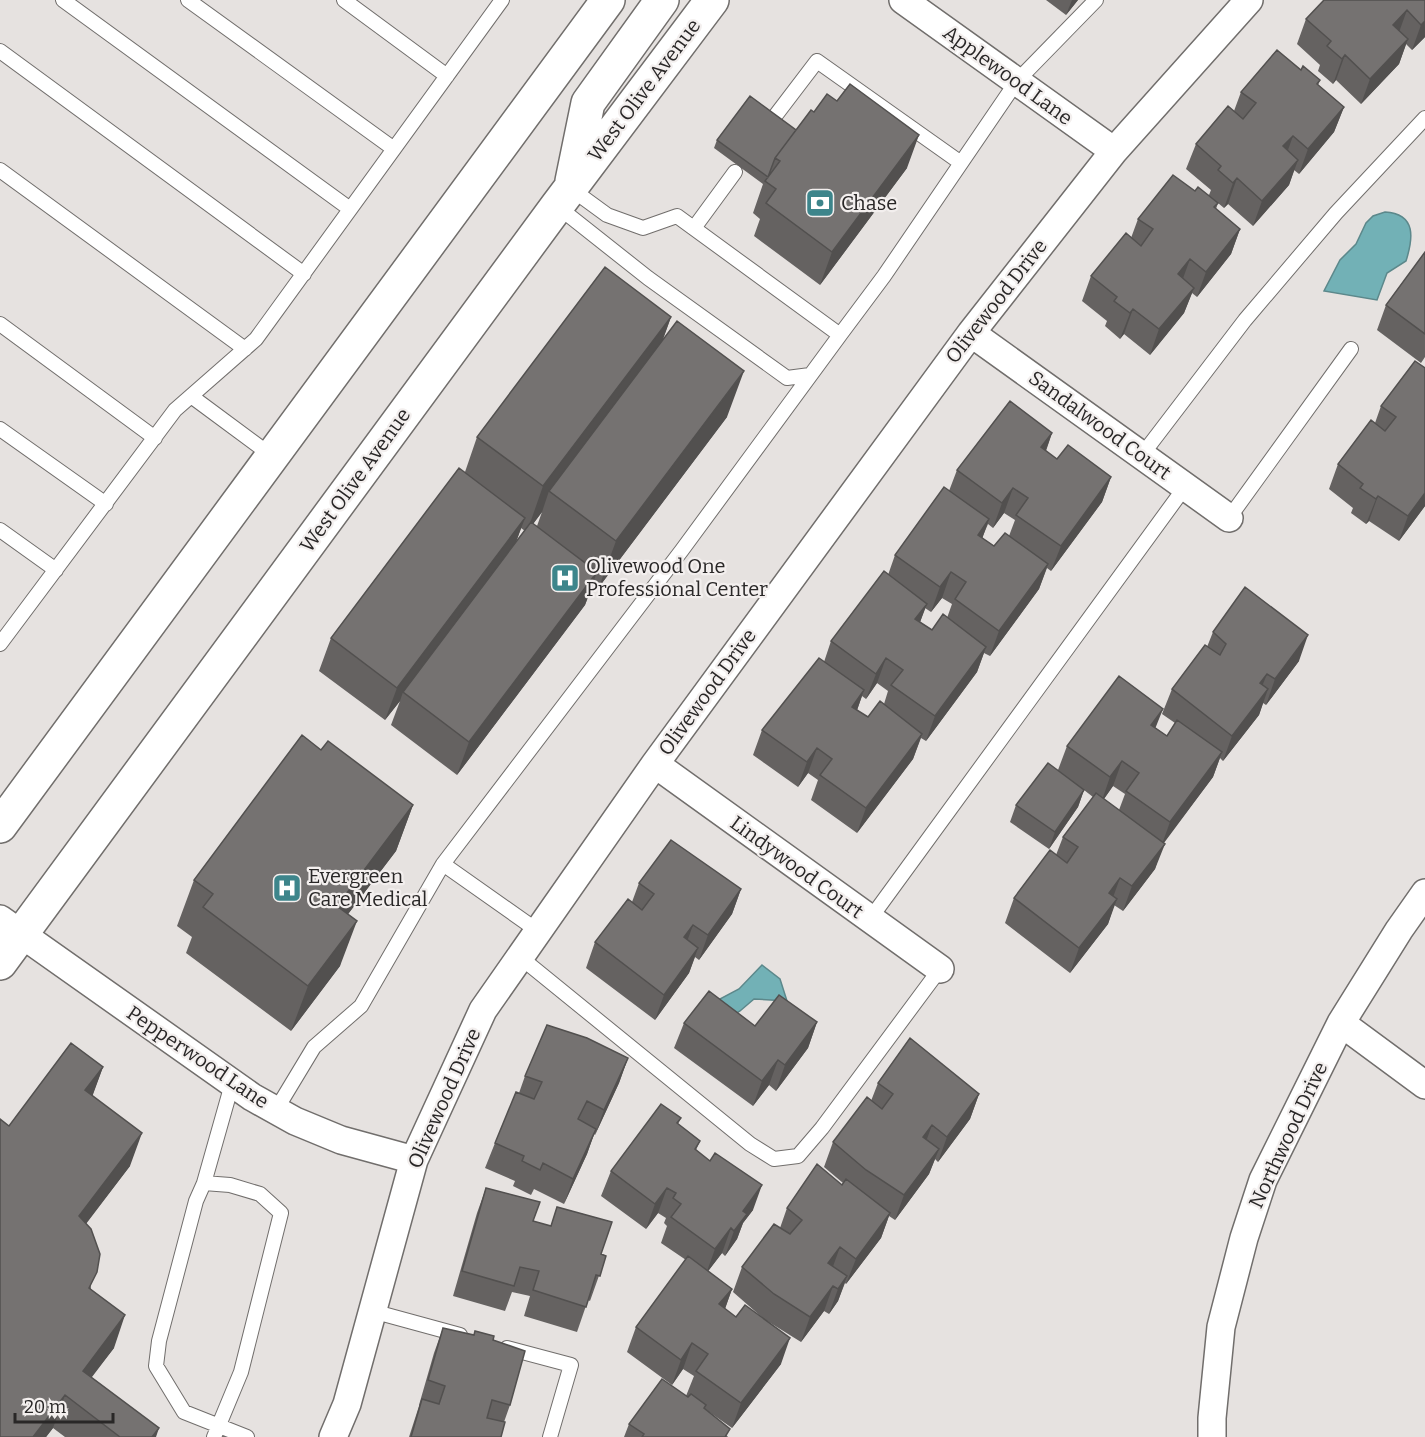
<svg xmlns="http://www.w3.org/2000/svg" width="1425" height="1437" font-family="Bitter,serif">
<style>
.water{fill:#72b1b6;stroke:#5c888b;stroke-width:1.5}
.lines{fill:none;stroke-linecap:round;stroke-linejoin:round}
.service-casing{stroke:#716e6c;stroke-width:16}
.minor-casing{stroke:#716e6c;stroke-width:30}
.secondary-casing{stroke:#716e6c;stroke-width:36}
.service{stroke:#fff;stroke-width:14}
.minor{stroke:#fff;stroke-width:27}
.secondary{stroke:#fff;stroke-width:33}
.wall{fill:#656261;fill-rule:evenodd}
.shaded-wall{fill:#52504f}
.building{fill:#757271;stroke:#52504f;stroke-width:1.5}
.labels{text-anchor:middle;stroke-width:4.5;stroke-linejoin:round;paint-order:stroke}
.street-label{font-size:20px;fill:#292727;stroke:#f3efee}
.poi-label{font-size:20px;fill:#292727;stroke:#f3efee;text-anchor:start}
</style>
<rect width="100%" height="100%" fill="#e6e2e0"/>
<!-- water -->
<path class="water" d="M1385,212C1417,214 1413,239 1406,261L1387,273L1377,300L1324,291L1340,260L1356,244L1366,223L1373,216Z
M762,965L780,979L787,1001L754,999L740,1011L729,1018L718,1000L739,989Z"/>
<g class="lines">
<!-- service casing -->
<g class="service-casing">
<path id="service" d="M63,0L350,209
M188,0L394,149
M344,0L447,76
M0,51L304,274
M766,128L817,61L961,163
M0,170L245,349
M557,206L648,278L787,378L810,375
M694,228L735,172
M0,324L155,438
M840,335L884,276L1017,81L1096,0
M191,396L272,456
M0,429L106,504
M1142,455L1245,320L1336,213L1425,118
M1229,518L1351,349
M0,530L56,570
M0,644L175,410L256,339L502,0
M443,864L538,931
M870,919L1185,487
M520,957L750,1144L774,1159L798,1156L822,1128L940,969
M276,1110L314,1047L361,1006L443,864L682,550L840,335L677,216L643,228L607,215L570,188
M204,1183L232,1084
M372,1311L460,1335
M507,1348L571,1365L550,1437
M214,1437L241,1372L281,1213L260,1194L230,1185L204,1183L196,1201L159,1341L156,1366L184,1412L247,1437"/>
</g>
<!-- minor casing -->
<g class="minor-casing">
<path id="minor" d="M903,0L1114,151
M971,333L1229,518
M655,764L940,969
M0,919L252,1097L295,1121L341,1140L414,1160
M1341,1023L1425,1085
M333,1437L347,1404L414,1160L483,1010L655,764L971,333L1114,151L1249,0
M1212,1437V1418L1221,1327L1244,1238L1263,1180L1341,1023L1399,930L1425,893"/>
</g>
<!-- secondary casing -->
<g class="secondary-casing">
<path id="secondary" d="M572,181L588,103L662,0
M0,826L608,0
M0,963L557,206L712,0"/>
</g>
<!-- service -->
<use href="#service" class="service"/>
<!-- minor -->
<use href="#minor" class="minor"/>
<!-- secondary -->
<use href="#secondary" class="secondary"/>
</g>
<!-- wall -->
<path class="wall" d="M1046,0H1078L1066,15Z
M1425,0V37L1412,50L1406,44L1399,64L1361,104L1336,80L1333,84L1318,71L1320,65L1297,44L1306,19Z
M1301,70L1320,80L1318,85L1344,107L1334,132L1299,174L1294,170L1289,185L1253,226L1228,204L1224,208L1218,203L1216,209L1240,229L1231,254L1197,297L1192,293L1184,313L1150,355L1124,334L1120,339L1105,326L1107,321L1082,301L1091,276L1131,238L1138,219L1195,191L1209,195L1211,190L1186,169L1196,144L1234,111L1241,92Z
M796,130L907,168L820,285L754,236L760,219L753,213L763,184L714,148L717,140Z
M1425,252V357L1421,363L1377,330L1386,305Z
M671,317L662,341L727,417L599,587L594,582L585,605L457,775L391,725L400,701L385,720L319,671L331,638L465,472L477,437ZM542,512L537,526L533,524ZM521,528L525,531L516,542Z
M1425,368V506L1399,541L1369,521L1366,524L1351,513L1353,508L1329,489L1338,464L1375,423L1381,406Z
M1052,433L1046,451L1057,459L1111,477L1102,502L1051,571L1047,568L1039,589L990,656L984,653L977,672L926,741L921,738L913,759L857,833L811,800L818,780L808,773L798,787L753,755L762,730L824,662L831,641L888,575L895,555L949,491L957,470ZM1004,513L1015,520L1009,536L994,546L982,538L988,524L993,528ZM942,598L952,604L947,618L932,630L920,622L925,608L931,612ZM877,683L888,691L884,704L868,717L857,710L862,696L866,699Z
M1213,632L1299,661L1266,705L1263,703L1259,715L1223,761L1220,758L1213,777L1163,843L1155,869L1123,911L1114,905L1108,924L1070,973L1005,923L1014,898L1056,855L1063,837L1093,797L1084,790L1078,807L1049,849L1010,822L1016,805L1058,770L1067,746L1156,728L1167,736L1175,723L1162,714L1172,689L1207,647ZM1113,786L1125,794L1119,810L1104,799Z
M413,805L396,851L348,914L340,966L291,1031L186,953L192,937L177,926L194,880Z
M639,883L741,889L732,914L699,960L695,957L689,973L655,1020L586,968L595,942L632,902Z
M817,1022L808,1048L776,1091L769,1085L753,1106L674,1048L684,1023L755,1026Z
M628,1058L619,1083L595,1135L594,1134L587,1154L564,1204L534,1189L531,1195L513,1186L515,1181L485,1168L495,1143L519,1093L525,1076Z
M103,1067L92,1096L130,1166L86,1223L91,1289L114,1348L91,1377L156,1437H65L53,1428L46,1437H0L9,1126Z
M878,1083L979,1094L970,1119L938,1162L935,1159L929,1174L895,1220L889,1216L881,1238L846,1284L845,1283L838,1301L829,1314L824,1311L801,1342L764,1319L733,1292L742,1267L780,1228L787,1208L842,1185L843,1183L824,1167L833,1142L871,1101Z
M681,1118L678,1124L700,1141L696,1150L753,1210L743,1223L737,1239L725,1256L722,1253L708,1271L732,1289L725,1309L781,1364L732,1428L705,1409L728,1437H624L629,1424L686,1396L694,1376L683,1369L672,1385L627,1352L636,1327L686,1260L661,1243L667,1226L664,1223L666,1218L658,1213L646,1229L601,1196L611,1171Z
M486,1188L533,1221L551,1226L557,1207L601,1254L606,1256L590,1301L588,1300L577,1332L524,1316L530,1296L512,1292L505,1311L453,1296L477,1213Z
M443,1328L493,1340L510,1405L504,1422L501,1437H409L419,1406V1405L434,1353Z"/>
<!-- shaded-wall -->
<path class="shaded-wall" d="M1072,0H1078L1066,15Z
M1407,10L1398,35L1393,25Z
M1425,21V37L1412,50L1421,25Z
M1408,39L1399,64L1361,104L1370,79Z
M1345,55L1336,80L1333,84L1342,59Z
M1344,107L1334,132L1299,174L1308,149Z
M919,135L907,168L820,285L832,252Z
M1293,136L1284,161L1283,146Z
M1298,160L1289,185L1253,226L1262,201Z
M1237,178L1228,204L1224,208L1233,183Z
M1240,229L1231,254L1197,297L1206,272Z
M1190,259L1181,284L1178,274Z
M1194,288L1184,313L1150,355L1159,329Z
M1133,309L1124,334L1120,339L1130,313Z
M671,317L655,362L549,491L542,512L527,532L543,486Z
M744,371L727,417L599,587L616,541Z
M1052,433L1043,458L1041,447Z
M1111,477L1102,502L1051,571L1061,546Z
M1013,488L1004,513L993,528L1002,503Z
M1425,493V506L1399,541L1408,516Z
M1378,496L1369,521L1366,524L1376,499Z
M525,518L513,550L403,692L400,701L385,720L397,688Z
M989,519L980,545L978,535Z
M1048,564L1039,589L990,656L999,631Z
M597,572L585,605L457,775L469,742Z
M951,572L942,598L931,612L940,587Z
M927,604L917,630L915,619Z
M1308,635L1299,661L1266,705L1275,679Z
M986,647L977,672L926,741L935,716Z
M886,658L877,683L866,699L876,674Z
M1267,674L1257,699L1260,683Z
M1268,689L1259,715L1223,761L1232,736Z
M864,690L855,716L852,707Z
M1163,709L1153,734L1151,725Z
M922,734L913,759L857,833L866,808Z
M817,748L808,773L798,787L807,762Z
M1222,752L1213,777L1161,847L1170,822Z
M1122,761L1113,786L1101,803L1110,777Z
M1084,790L1078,807L1049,849L1055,832Z
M413,805L396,851L320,951L337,906Z
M1165,844L1155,869L1123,911L1132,886Z
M1120,878L1111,903L1109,893Z
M741,889L732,914L699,960L708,935Z
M1117,899L1108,924L1070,973L1079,948Z
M357,921L340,966L291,1031L308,986Z
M693,925L684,950V937Z
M698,948L689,973L655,1020L664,995Z
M817,1022L808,1048L776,1091L785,1065Z
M628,1058L619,1083L595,1135L604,1110Z
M778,1060L769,1085L753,1106L762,1081Z
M103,1067L91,1100L85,1090Z
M979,1094L970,1119L938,1162L947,1137Z
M932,1125L923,1150V1137Z
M596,1129L587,1154L564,1204L573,1179Z
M142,1133L130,1166L67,1249L79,1216Z
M939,1149L929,1174L895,1220L904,1195Z
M762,1185L753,1210L743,1223L737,1239L725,1256L734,1231L743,1211Z
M667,1188L658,1213L646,1229L655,1204Z
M890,1213L881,1238L846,1284L856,1259Z
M731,1228L722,1253L706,1274L715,1249Z
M840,1247L831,1272L828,1263Z
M847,1276L838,1301L829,1314L838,1289Z
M833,1286L824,1311L801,1342L810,1317Z
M732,1289L723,1314L719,1304Z
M125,1315L114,1348L73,1402L83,1371Z
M790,1338L781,1364L732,1428L741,1403Z
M692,1343L683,1369L672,1385L681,1360Z
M65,1395L53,1428L46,1437H33Z
M159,1428L156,1437H152Z"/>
<!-- building -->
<path class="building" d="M1324,0H1425V21L1421,25L1407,10L1393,25L1408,39L1370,79L1345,55L1342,59L1327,46L1331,41L1306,19Z
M1277,50L1301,70L1303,66L1320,80L1317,84L1344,107L1308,149L1293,136L1283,146L1298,160L1262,201L1237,178L1233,183L1218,170L1221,166L1196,144L1228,106L1243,119L1256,103L1241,92Z
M850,84L919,135L832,252L766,203L776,189L765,181L780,161L775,158L811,110L814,112L827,94L837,101Z
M750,96L796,130L775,158L768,177L717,140Z
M1173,175L1195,191L1198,187L1218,203L1214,207L1240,229L1206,272L1190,259L1178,274L1194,288L1159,329L1133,309L1130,313L1114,301L1117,297L1091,276L1126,233L1141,246L1153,229L1138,219Z
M1425,252V334L1386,305Z
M605,267L671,317L543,486L477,437Z
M677,321L744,371L616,541L549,491Z
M1415,361L1425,368V493L1408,516L1378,496L1376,499L1360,488L1363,484L1338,464L1371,420L1385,431L1396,417L1381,406Z
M1010,401L1052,433L1041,447L1057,459L1068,445L1111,477L1061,546L1016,515L1028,498L1013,488L1002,503L957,470Z
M459,468L525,518L397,688L331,638Z
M944,487L989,519L978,535L994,546L1005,533L1048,564L999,631L955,599L966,582L951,572L940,587L895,555Z
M531,522L597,572L469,742L403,692Z
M884,571L927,604L915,619L932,630L943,614L986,647L935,716L891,685L903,670L886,658L876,674L831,641Z
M1245,587L1308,635L1275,679L1267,674L1260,683L1268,689L1232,736L1172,689L1205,645L1220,655L1226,644L1213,632Z
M819,658L864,690L852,707L868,717L880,701L922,734L866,808L820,775L832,759L817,748L807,762L762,730Z
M1119,676L1163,709L1151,725L1167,736L1177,720L1222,752L1170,822L1126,791L1139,773L1122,761L1110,777L1067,746Z
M302,735L321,750L328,741L413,805L337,906L357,921L308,986L203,907L213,894L194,880Z
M1048,763L1084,790L1055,832L1016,805Z
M1096,793L1165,844L1132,886L1120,878L1109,893L1117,899L1079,948L1014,898L1050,850L1067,863L1078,847L1063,837Z
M671,840L741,889L708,935L693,925L684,937L698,948L664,995L595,942L628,899L642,910L654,894L639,883Z
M709,991L755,1026L779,995L817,1022L785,1065L778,1060L762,1081L684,1023Z
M547,1025L587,1038L628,1058L604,1110L587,1101L578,1119L596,1129L573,1179L543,1163L540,1170L522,1161L524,1156L495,1143L516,1092L534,1099L542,1082L525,1076Z
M910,1038L979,1094L947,1137L932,1125L923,1137L939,1149L904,1195L866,1170L833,1142L867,1097L882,1109L893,1094L878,1083Z
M71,1043L103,1067L85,1090L142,1133L79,1216L91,1229L100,1254L97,1272L89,1288L125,1315L83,1371L159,1428L152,1437H120L65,1395L33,1437H0V1119L9,1126Z
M661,1104L681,1118L677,1123L700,1141L695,1149L710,1161L715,1153L762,1185L743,1211L747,1214L734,1231L731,1228L715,1249L671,1217L681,1204L673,1198L676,1193L667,1188L655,1204L611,1171Z
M817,1164L842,1185L846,1179L890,1213L856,1259L840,1247L828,1263L847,1276L838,1289L833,1286L810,1317L774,1294L742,1267L774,1224L790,1234L802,1220L787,1208Z
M486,1188L540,1202L533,1221L551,1226L557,1207L612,1222L601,1254L606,1256L600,1276L596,1275L586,1307L533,1290L539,1271L520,1267L514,1286L462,1271Z
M688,1256L732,1289L719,1304L736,1317L745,1305L790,1338L741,1403L696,1371L708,1354L692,1343L681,1360L636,1327Z
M443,1328L474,1335L475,1331L494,1336L493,1340L525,1351L510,1405L492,1400L487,1418L505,1422L501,1437H411L422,1399L439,1404L445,1386L428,1380Z
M662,1379L688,1397L691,1394L706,1405L704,1408L730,1429L725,1437H642L644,1434L629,1424Z"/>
<!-- icons -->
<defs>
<g id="bank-square" transform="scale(1.5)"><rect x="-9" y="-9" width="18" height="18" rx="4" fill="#3d858b" stroke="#f3efee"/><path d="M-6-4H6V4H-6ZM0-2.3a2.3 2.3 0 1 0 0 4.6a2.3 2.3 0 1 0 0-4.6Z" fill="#fff"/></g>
<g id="hospital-square" transform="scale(1.5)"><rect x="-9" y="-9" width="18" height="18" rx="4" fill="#3d858b" stroke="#f3efee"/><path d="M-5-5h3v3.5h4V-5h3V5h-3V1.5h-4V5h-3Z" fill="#fff"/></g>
</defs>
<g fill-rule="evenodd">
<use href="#bank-square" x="820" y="203"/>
<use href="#hospital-square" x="565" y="578"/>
<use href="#hospital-square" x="287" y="888"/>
</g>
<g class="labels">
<!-- street labels -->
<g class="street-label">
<text transform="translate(1008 75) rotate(36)" y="7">Applewood Lane</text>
<text transform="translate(644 90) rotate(-53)" y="7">West Olive Avenue</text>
<text transform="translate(996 301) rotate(-52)" y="7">Olivewood Drive</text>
<text transform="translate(1100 425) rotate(36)" y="7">Sandalwood Court</text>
<text transform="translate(355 480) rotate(-54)" y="7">West Olive Avenue</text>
<text transform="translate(707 692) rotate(-54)" y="7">Olivewood Drive</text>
<text transform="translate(797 867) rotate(36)" y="7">Lindywood Court</text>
<text transform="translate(198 1057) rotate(34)" y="7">Pepperwood Lane</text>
<text transform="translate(444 1098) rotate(-66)" y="7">Olivewood Drive</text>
<text transform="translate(1288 1135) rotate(-65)" y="7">Northwood Drive</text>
</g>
<!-- poi labels -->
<g class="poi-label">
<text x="841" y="210">Chase</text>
<text x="586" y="573">Olivewood One<tspan x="586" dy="23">Professional Center</tspan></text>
<text x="308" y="883">Evergreen<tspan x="308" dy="23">Care Medical</tspan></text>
</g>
</g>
<!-- scale -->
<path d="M15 1413v9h98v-9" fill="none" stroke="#292727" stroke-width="3"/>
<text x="24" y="1413" font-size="18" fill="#292727" stroke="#f3efee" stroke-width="4.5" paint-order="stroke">20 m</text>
</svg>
